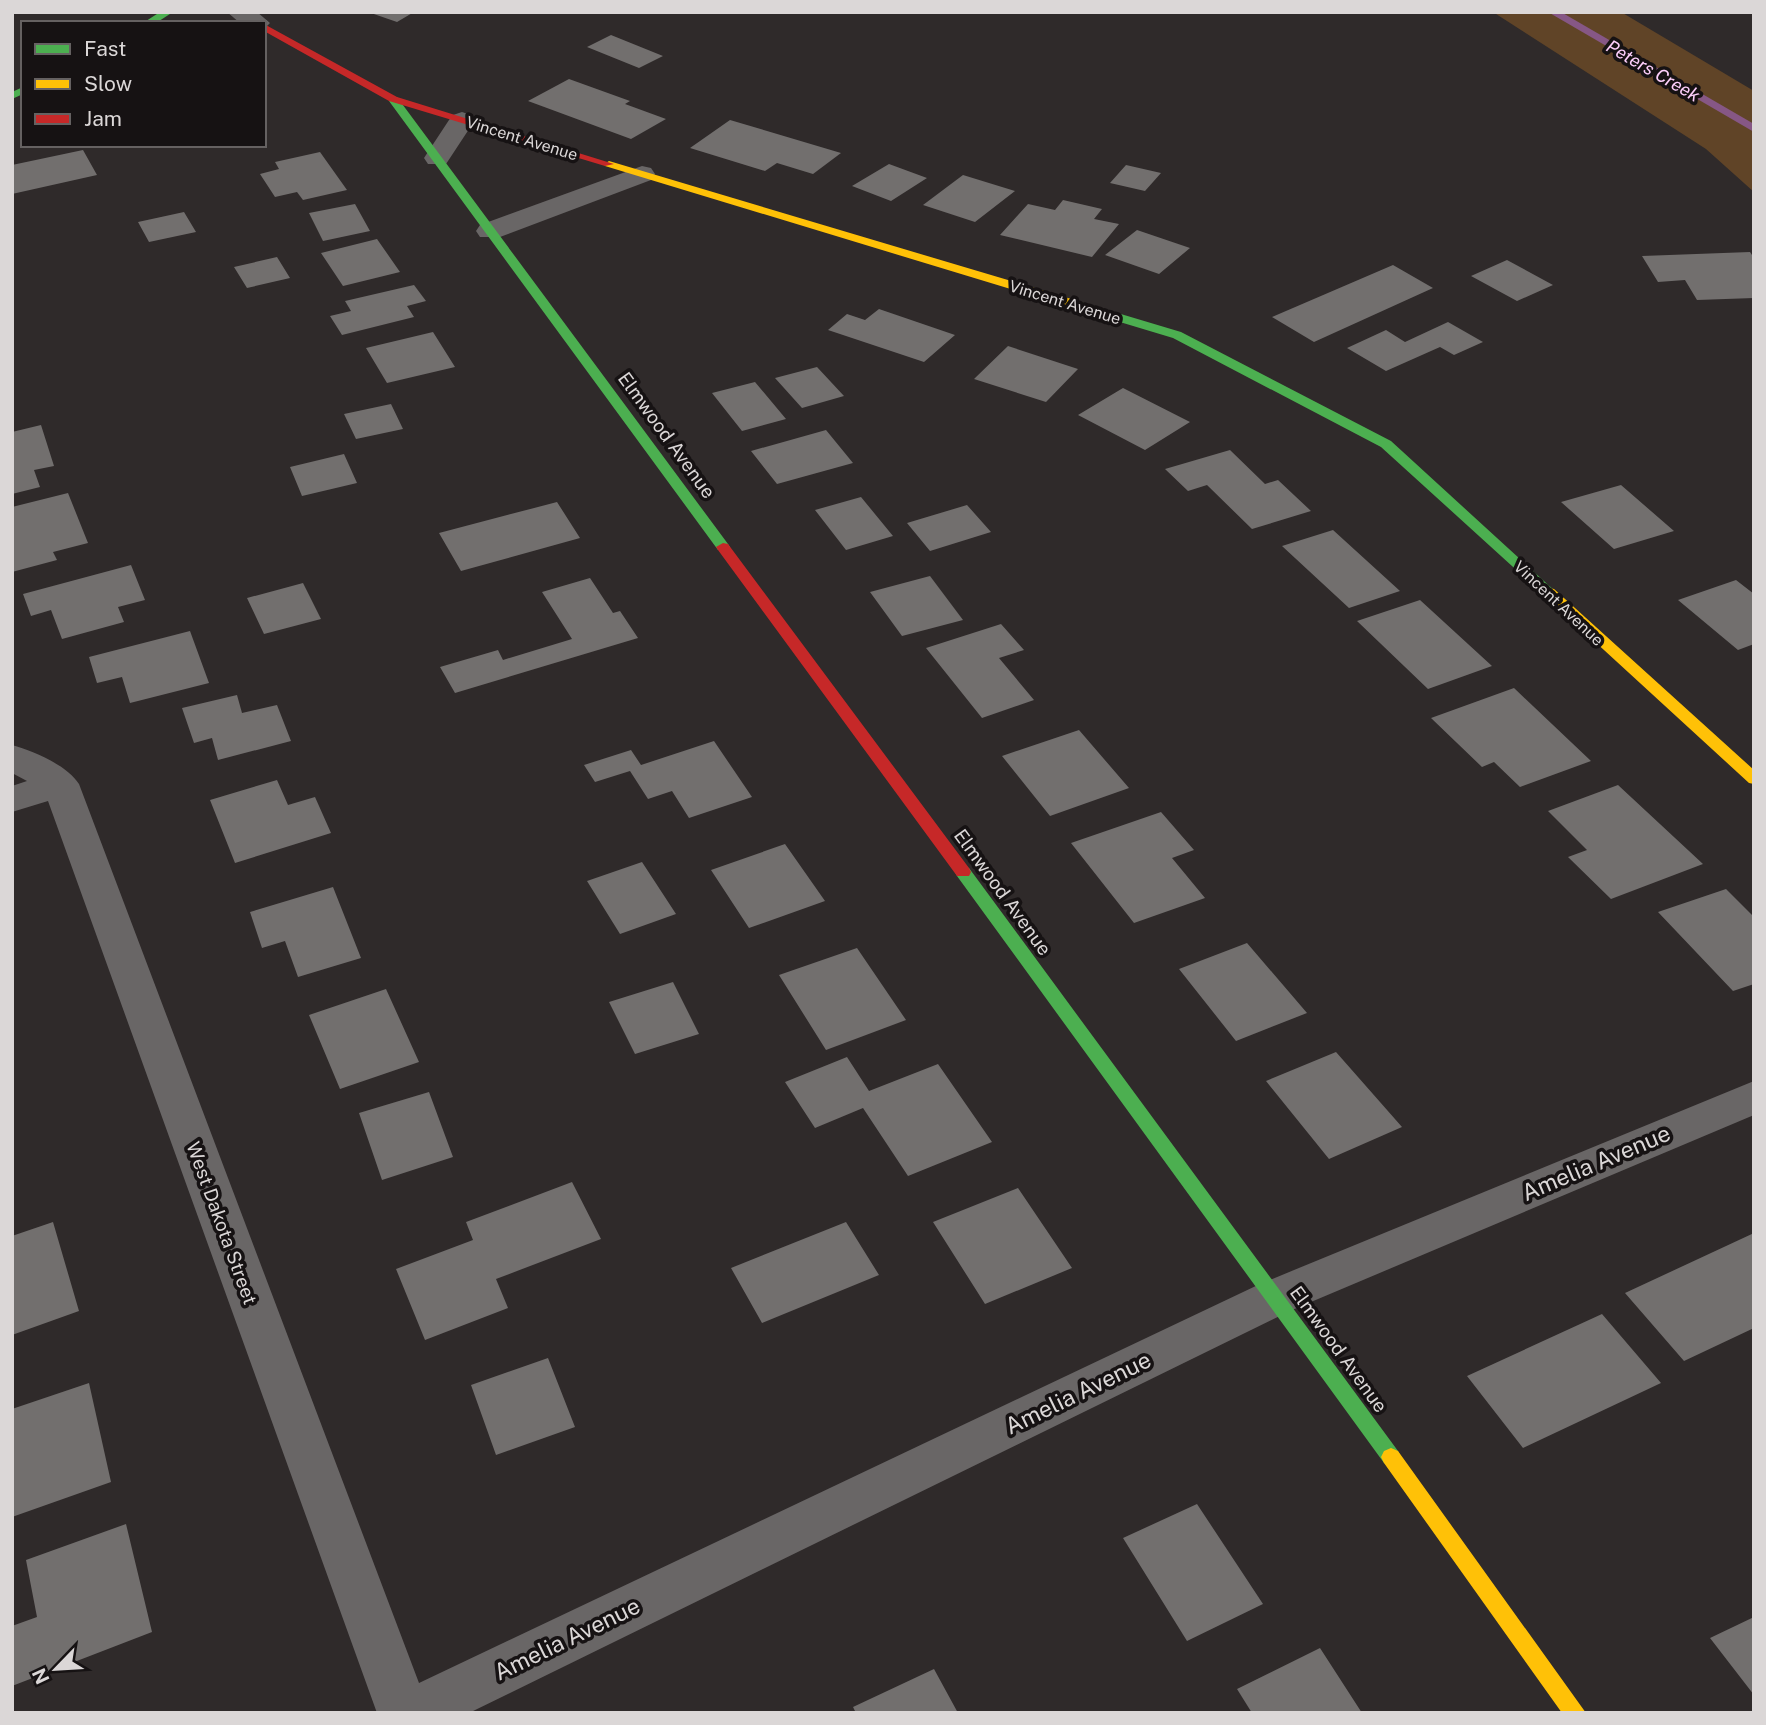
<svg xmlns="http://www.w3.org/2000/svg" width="1766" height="1725" font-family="'Public Sans',sans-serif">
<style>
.green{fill:#604427}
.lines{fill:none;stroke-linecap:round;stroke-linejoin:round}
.stream{fill:#865785;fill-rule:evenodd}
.building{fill:#726f6e}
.street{fill:#696666;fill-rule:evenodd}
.fast{fill:#4caf50;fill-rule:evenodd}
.slow{fill:#ffc107;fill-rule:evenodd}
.jam{fill:#c62828;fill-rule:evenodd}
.labels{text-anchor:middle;stroke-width:7;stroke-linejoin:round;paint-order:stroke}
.far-street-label{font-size:16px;fill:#dbd7d7;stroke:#161213}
.far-water-label{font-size:18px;font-style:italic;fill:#fdcffb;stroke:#161213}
.street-label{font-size:19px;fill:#dbd7d7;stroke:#161213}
.near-street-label{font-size:23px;fill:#dbd7d7;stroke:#161213}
</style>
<rect width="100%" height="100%" fill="#2f2a2a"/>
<!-- green -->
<path class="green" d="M1493,12H1621L1754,91V192L1706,149Z"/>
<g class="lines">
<!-- stream -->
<path class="stream" d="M1548,12H1561L1754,124V132Z"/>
</g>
<!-- building -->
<path class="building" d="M368,12H414L397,22Z
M611,35L663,56L639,68L587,47Z
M569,79L630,101L625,104L666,119L631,139L528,101Z
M730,120L841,153L813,174L777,163L765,171L690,148Z
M83,150L97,175L12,194V165Z
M320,152L347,190L303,200L297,192L275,197L260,174L279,169L275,162Z
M889,164L927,178L891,201L852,186Z
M1126,165L1161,173L1145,191L1110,183Z
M963,175L1015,191L975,222L923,205Z
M1063,200L1102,209L1094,219L1119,224L1092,257L1000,235L1028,204L1055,210Z
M355,204L370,231L323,241L309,213Z
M184,212L196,232L149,242L138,222Z
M1137,230L1190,248L1159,274L1105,255Z
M377,239L400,272L343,286L321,253Z
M1750,252L1754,258V298L1697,300L1685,280L1658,282L1642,256Z
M277,257L290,278L247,288L234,267Z
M1507,260L1553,285L1517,301L1471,276Z
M1393,265L1433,288L1314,342L1272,317Z
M414,285L426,301L407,306L414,317L342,335L330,316L351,311L345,301Z
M879,309L955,335L924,362L828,330L847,314L865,320Z
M1448,322L1483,342L1454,355L1440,347L1386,371L1347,348L1386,330L1405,342Z
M433,332L455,367L387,383L366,348Z
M1008,346L1078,369L1046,402L974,379Z
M817,367L844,396L802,408L775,378Z
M755,382L786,419L742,431L712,393Z
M1123,388L1190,422L1145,450L1078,415Z
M391,404L403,429L356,439L344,414Z
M41,425L54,466L34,470L40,487L12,494V432Z
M826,430L853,463L777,484L751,451Z
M1230,450L1265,484L1278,480L1311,511L1252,529L1207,485L1188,491L1165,469Z
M344,454L357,483L302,496L290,467Z
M1621,485L1674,531L1614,549L1561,502Z
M68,493L88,543L53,552L57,560L12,572V507Z
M861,497L893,536L846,550L815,510Z
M557,502L580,538L461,571L439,533Z
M967,505L991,532L930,551L907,523Z
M1333,530L1400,591L1349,608L1282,546Z
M131,565L145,600L118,607L124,622L62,639L51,610L31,616L23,594Z
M930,576L963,620L902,636L870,592Z
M590,578L613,613L620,611L638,638L455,693L440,667L498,650L503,660L572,639L542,592Z
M1736,580L1754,594V644L1738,650L1678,600Z
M303,583L321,619L264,634L247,598Z
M1420,600L1492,666L1428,689L1357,621Z
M1001,624L1024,650L999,658L1034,700L982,718L926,648Z
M190,631L209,683L130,703L122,677L97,683L89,657Z
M1514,688L1591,761L1520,787L1494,762L1482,767L1431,718Z
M237,695L242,713L277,705L291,741L218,760L212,738L194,743L182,708Z
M1079,730L1129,788L1050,816L1002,756Z
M714,741L752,797L689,818L672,791L648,799L630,771L595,782L584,765L631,750L641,765Z
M277,780L288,805L315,797L331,833L235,863L210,800Z
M1618,785L1703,864L1611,899L1568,857L1587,850L1548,811Z
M1161,812L1194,850L1172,858L1205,898L1134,923L1071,843Z
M785,844L825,901L749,928L711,870Z
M642,862L676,914L620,934L587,881Z
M333,887L361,958L298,977L285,941L262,948L250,912Z
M1726,889L1754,917V984L1733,991L1658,912Z
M1247,943L1307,1013L1236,1041L1179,969Z
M857,948L906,1020L826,1050L779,975Z
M673,982L699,1034L635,1054L609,1002Z
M386,989L419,1062L340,1089L309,1015Z
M1336,1052L1402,1127L1329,1159L1266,1081Z
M847,1057L869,1091L938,1064L992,1142L908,1176L863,1108L815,1128L785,1082Z
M429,1092L453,1157L382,1180L359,1113Z
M572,1182L601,1239L496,1279L508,1308L425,1340L396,1269L473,1240L466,1222Z
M1018,1188L1072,1268L985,1304L933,1222Z
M53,1222L79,1311L12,1335V1236Z
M846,1222L879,1275L762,1323L731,1268Z
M1754,1233V1328L1684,1361L1625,1293Z
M1602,1314L1661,1383L1523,1448L1467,1376Z
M548,1358L575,1427L496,1455L471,1385Z
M89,1383L111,1482L12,1517V1409Z
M1197,1504L1263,1604L1187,1641L1123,1538Z
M126,1524L152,1632L12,1686V1626L37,1617L26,1560Z
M1754,1617V1695L1710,1638Z
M1320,1648L1362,1713H1252L1237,1689Z
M934,1669L958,1713H856L853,1707Z"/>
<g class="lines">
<!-- street -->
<path class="street" d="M227,12H257L270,23L264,29V23H240Z
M462,112L471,115L475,120L450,158L446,164H428L424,158L449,120L453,115Z
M642,166L651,168L655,174L651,180L500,237H480L476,231L480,225Z
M12,745C33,751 67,765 79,784L419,1683L1260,1284L1754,1081V1115L1292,1310L469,1713H377L48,801L12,812V786L27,781L12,773Z"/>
<!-- fast -->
<path class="fast" d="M160,12H173L156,23H143Z
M23,87V94L12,99V92Z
M389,97H397L728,544L730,547L728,550H718L389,101Z
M1074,300L1181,332L1391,441L1556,592L1554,595H1544L1381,447L1173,338L1070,307V301Z
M963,866L969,868L1398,1451L1401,1457L1398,1463L1391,1466L1384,1463L957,876L955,872L957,868Z"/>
<!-- slow -->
<path class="slow" d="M609,161L1078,301L1080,304L1078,307H1070L605,166L604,164Z
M1549,588L1554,589L1754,770V784L1749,783L1544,595L1542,592L1544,589Z
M1391,1448L1398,1451L1586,1713H1562L1384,1463L1381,1457L1384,1451Z"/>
<!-- jam -->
<path class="jam" d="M264,24L397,97L614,164L605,166L389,101L264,31Z
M723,543L728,544L969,868L971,872L969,876H957L718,550L716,547Z"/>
</g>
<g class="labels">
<!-- far-street labels -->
<g class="far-street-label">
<text transform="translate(522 138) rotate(17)" y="6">Vincent Avenue</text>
<text transform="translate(1065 302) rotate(17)" y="6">Vincent Avenue</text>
<text transform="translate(1559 603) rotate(43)" y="6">Vincent Avenue</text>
</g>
<!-- far-water labels -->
<g class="far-water-label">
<text transform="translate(1653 71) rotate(30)" y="6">Peters Creek</text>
</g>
<!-- street labels -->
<g class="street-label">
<text transform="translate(667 435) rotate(54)" y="7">Elmwood Avenue</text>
<text transform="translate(1003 892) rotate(54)" y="7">Elmwood Avenue</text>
<text transform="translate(222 1223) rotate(70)" y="7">West Dakota Street</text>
<text transform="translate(1339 1349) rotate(54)" y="7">Elmwood Avenue</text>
</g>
<!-- near-street labels -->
<g class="near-street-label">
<text transform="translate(1596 1163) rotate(-23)" y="8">Amelia Avenue</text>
<text transform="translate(1078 1393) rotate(-26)" y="8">Amelia Avenue</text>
<text transform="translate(567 1639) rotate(-26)" y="8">Amelia Avenue</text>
</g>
</g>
<!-- border -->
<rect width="1766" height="1725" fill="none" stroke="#dbd7d7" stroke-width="28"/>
<!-- legend -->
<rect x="21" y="21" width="245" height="126" fill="#161213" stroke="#656161" stroke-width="2"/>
<rect x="35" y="44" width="35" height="10" fill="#4caf50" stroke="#656161" stroke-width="2"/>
<text x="84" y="56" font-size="21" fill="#dbd7d7">Fast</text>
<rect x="35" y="79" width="35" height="10" fill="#ffc107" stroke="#656161" stroke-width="2"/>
<text x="84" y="91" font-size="21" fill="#dbd7d7">Slow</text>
<rect x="35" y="114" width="35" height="10" fill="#c62828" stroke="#656161" stroke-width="2"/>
<text x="84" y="126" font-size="21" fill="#dbd7d7">Jam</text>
<!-- north arrow -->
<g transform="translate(56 1669) rotate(245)" stroke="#161213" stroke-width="5" paint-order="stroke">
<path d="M0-5L12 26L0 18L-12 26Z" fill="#dbd7d7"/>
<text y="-10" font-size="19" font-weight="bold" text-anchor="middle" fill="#dbd7d7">N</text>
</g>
</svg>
